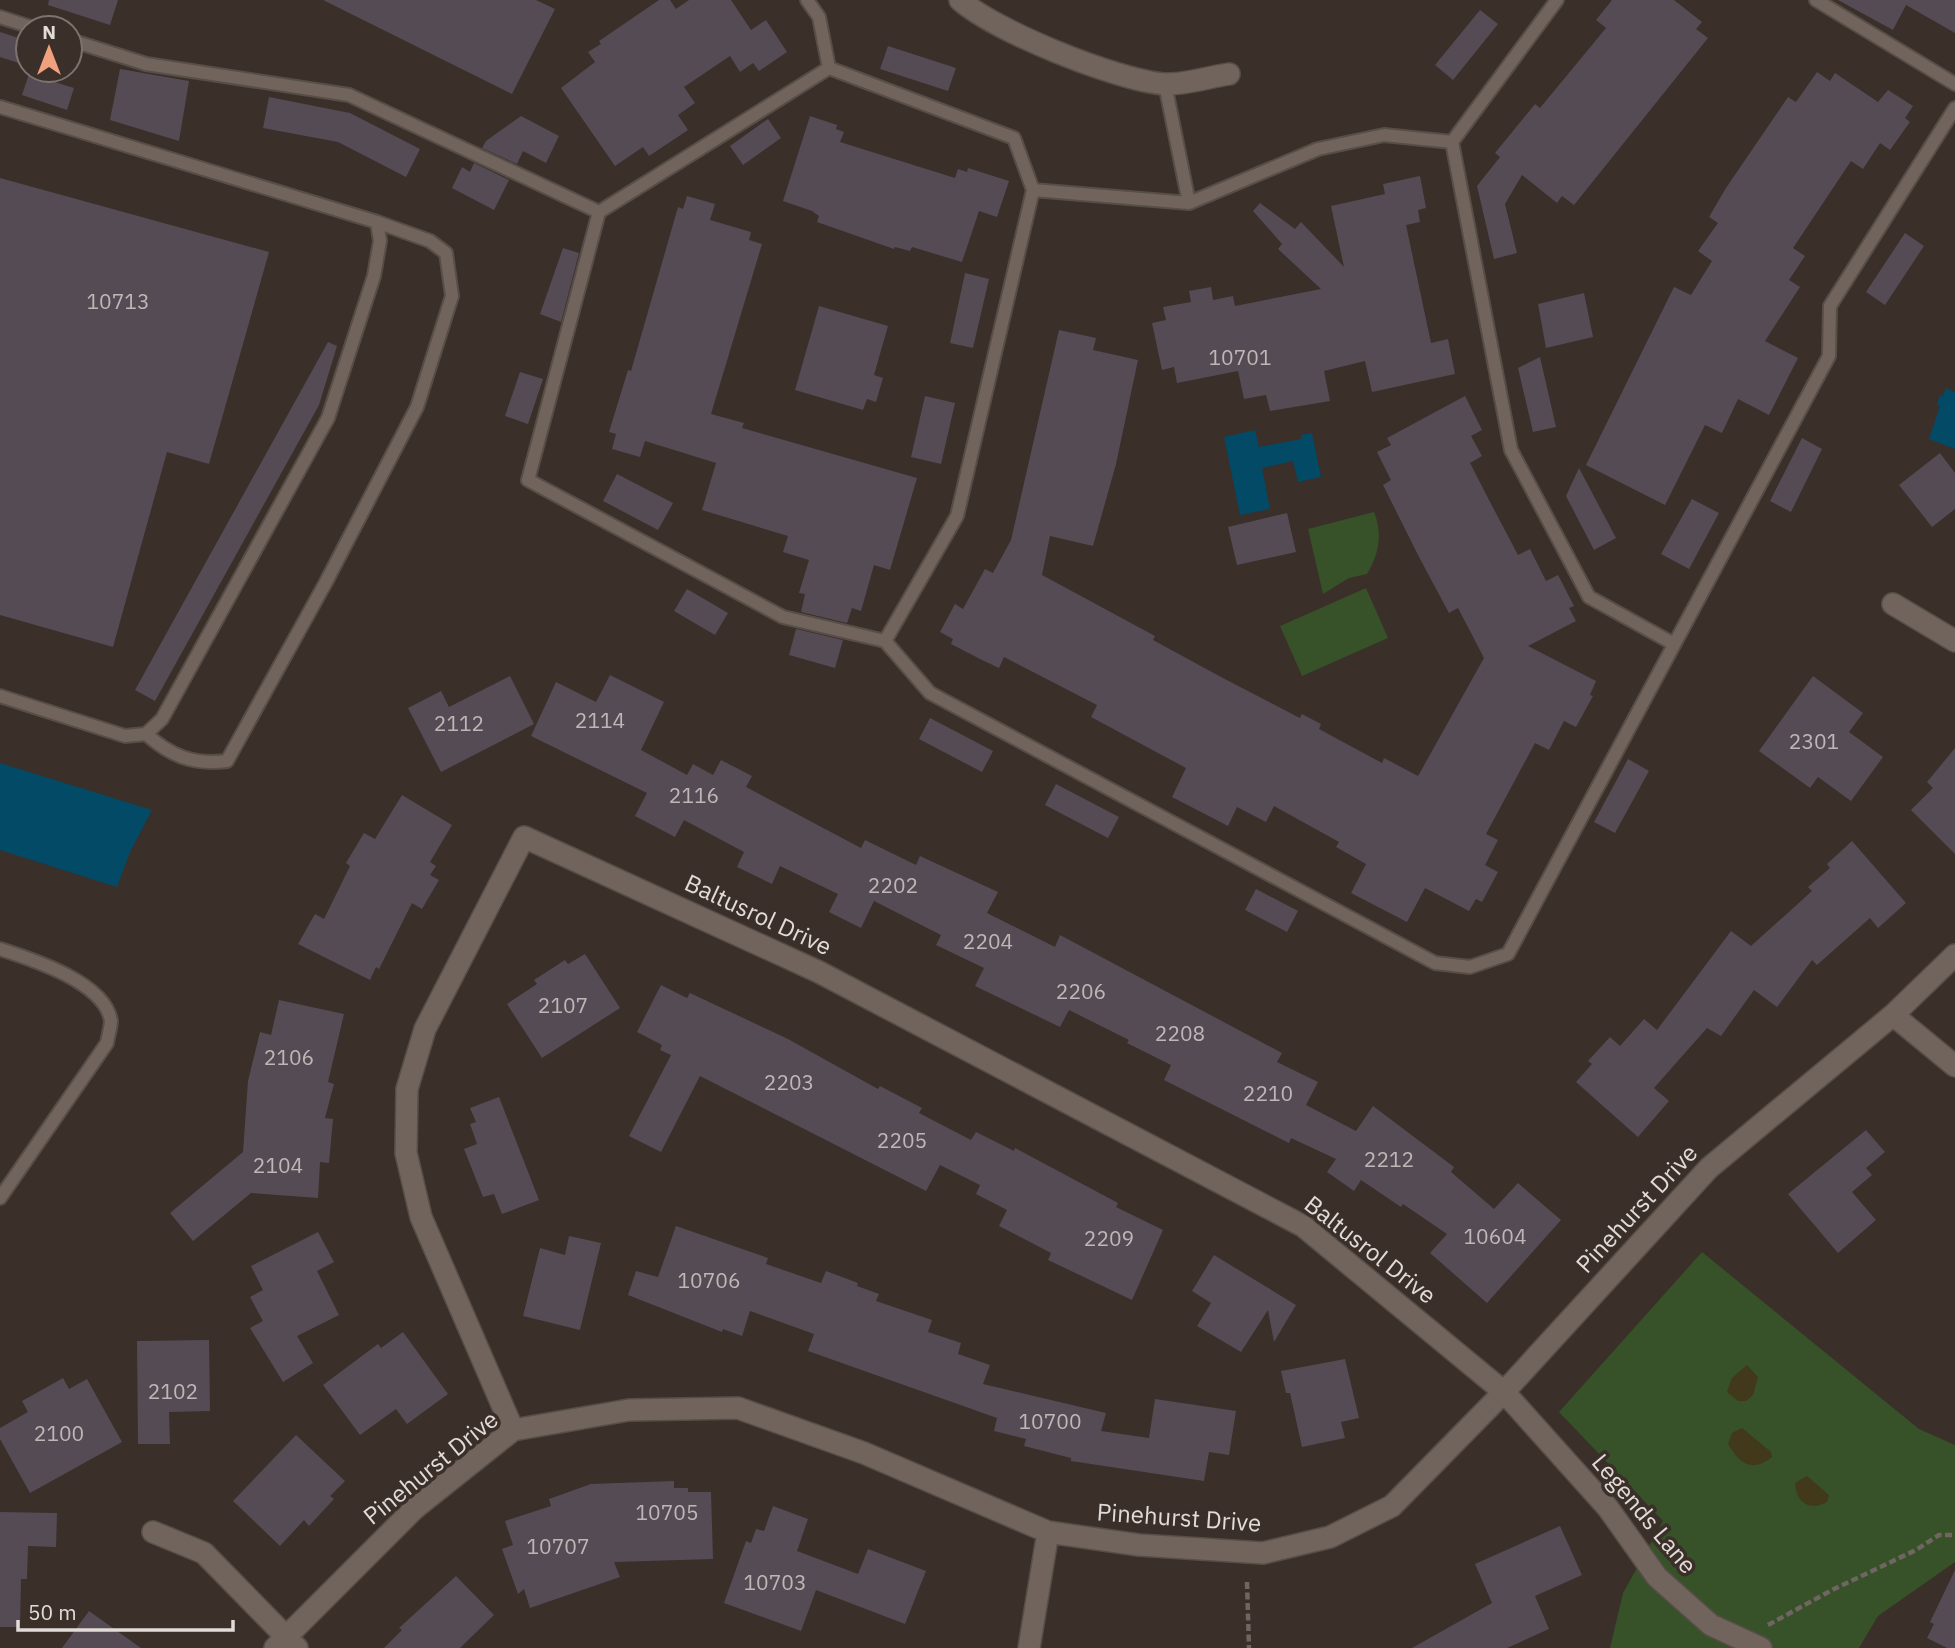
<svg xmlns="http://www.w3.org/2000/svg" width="1955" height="1648" font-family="'IBM Plex Sans',sans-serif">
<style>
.green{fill:#375128}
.sand{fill:#413919}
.water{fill:#034a66}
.building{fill:#554b55}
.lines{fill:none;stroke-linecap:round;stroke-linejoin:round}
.service-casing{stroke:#574e48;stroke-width:16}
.minor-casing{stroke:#574e48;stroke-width:24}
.path{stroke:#706661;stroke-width:4.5;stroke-dasharray:7 3.5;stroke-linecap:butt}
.service{stroke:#71645d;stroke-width:12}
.minor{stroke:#71645d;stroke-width:21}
.labels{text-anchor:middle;stroke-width:7;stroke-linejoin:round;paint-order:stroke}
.number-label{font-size:21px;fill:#bfb7b6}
.street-label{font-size:24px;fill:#e2dbd7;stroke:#3a2f29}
</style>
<rect width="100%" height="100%" fill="#3a2f29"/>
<!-- green -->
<path class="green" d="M1374,512C1383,534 1379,554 1367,574L1349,578L1323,594L1308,529Z
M1366,588L1388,638L1302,676L1280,626Z
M1702,1252L1919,1429L1955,1445V1562L1878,1616L1859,1648H1610L1623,1593L1663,1521L1559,1412Z"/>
<!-- sand -->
<path class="sand" d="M1747,1365L1758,1377L1753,1395L1746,1401H1738L1727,1392L1732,1378Z
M1742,1428L1771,1452L1772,1457C1752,1473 1740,1464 1728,1444L1732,1433Z
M1807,1476L1829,1495L1827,1502C1809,1512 1796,1502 1795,1483Z"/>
<!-- water -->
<path class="water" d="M1946,388L1955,392V449L1929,439L1940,406L1937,405L1940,395L1943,396Z
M1255,430L1259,447L1301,439V435L1312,433L1321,477L1298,482L1293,461L1262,468L1270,509L1240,515L1224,437Z
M0,763L152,810L130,852L117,887L0,850Z"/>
<!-- building -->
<path class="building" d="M49,0H118L110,25L48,5Z
M323,0H536L555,9L512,94Z
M659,0H670L676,9L689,0H731L751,30L766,20L787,52L759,71L753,63L740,72L730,56L684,87L695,103L678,115L688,130L649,156L643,147L615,166L561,88L595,62L588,52L601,44L599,41Z
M1612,0H1674L1702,22L1696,29L1708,38L1574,205L1562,196L1557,203L1522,175L1505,204L1517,253L1494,259L1477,186L1500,157L1495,153L1535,104L1540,108L1606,28L1596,20Z
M1838,0H1955V33L1906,5L1893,30Z
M1480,10L1498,24L1453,80L1435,65Z
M0,32L28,41V66L0,57Z
M888,46L956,68L948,91L880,69Z
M120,69L189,81L179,141L110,120Z
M1817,72L1830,81L1835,73L1878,102L1888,90L1913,106L1905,118L1910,122L1890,150L1880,143L1863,169L1851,161L1793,248L1805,256L1789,280L1800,287L1765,341L1798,358L1769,415L1738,399L1722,433L1705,425L1665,505L1586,465L1674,287L1691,295L1712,261L1698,251L1718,223L1709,217L1726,188L1788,97L1796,102Z
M29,74L74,88L67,110L22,95Z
M269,97L350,113L420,149L406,177L338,142L263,128Z
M521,116L559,136L546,163L523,151L517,164L482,148L486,141Z
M810,116L837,125L836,129L844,132L840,142L955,178L958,169L967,172L968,168L1009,181L997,217L979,211L962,262L912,247L910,251L895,247L894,249L817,222L819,216L812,211L783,201Z
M768,119L781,138L743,165L730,146Z
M474,163L509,180L494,210L452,188L462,167L470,172Z
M1420,176L1426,208L1418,210L1420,222L1406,225L1431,343L1448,339L1455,374L1372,392L1365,361L1324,371L1330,401L1270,411L1266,395L1244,399L1238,371L1177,383L1174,367L1162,370L1152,323L1166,320L1163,307L1191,302L1189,291L1211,287L1213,300L1233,296L1235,306L1321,289L1278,249L1282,244L1253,211L1260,203L1295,229L1301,222L1344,267L1331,206L1385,194L1383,184Z
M0,178L269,252L209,464L167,452L113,647L0,615Z
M687,196L715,204L710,220L751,232L749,240L762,244L711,414L744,423L742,428L917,478L890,570L874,565L861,611L852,608L847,623L801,612L805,594L799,593L809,560L783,552L788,536L702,510L716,463L645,441L640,457L612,449L616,434L609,432L628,370L631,371L678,207L683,209Z
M1905,233L1924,246L1885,305L1866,292Z
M563,248L579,253L561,322L540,314Z
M965,273L989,279L973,348L950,343Z
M1584,293L1593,337L1546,348L1538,304Z
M819,306L888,326L874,375L883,378L876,402L867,399L863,410L795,390Z
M1059,330L1096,338L1093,350L1138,360L1116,464L1093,546L1050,536L1042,575L1155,636L1153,640L1221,677L1300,718L1302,714L1321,724L1319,729L1382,763L1384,758L1418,776L1484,658L1458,608L1449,613L1419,557L1383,485L1391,480L1377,452L1391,445L1387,438L1465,396L1482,430L1471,436L1482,456L1470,463L1489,500L1518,555L1530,549L1546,581L1558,575L1574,606L1569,608L1576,621L1528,646L1596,681L1590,695L1593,696L1576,727L1564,721L1549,750L1535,743L1486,834L1498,840L1485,865L1498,872L1482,902L1476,899L1469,911L1425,888L1407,922L1351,893L1366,864L1336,847L1339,842L1274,806L1266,822L1237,807L1228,826L1172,797L1186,768L1091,717L1097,705L1004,657L999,668L982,660L951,644L953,639L940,632L955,604L963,609L985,569L993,573L1011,540Z
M328,342L337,346L319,405L155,701L135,690Z
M1540,357L1556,427L1533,432L1518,368Z
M520,372L543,379L528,424L505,416Z
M925,396L955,403L941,464L911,457Z
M1802,438L1822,449L1791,512L1770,501Z
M1940,453L1955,473V509L1932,527L1899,485Z
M1579,468L1616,538L1594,550L1566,496Z
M617,474L673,503L658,530L603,501Z
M1692,499L1719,513L1689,569L1661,554Z
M1287,513L1296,552L1237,565L1228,527Z
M687,589L728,613L715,635L674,611Z
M796,629L843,640L835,668L789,655Z
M610,675L664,702L641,750L687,775L693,764L713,775L721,760L752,776L746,787L861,848L865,840L916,865L920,856L998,892L987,913L1055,947L1060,935L1282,1053L1277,1062L1318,1082L1306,1105L1356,1131L1373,1106L1454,1167L1451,1172L1494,1209L1518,1183L1561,1220L1487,1303L1430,1253L1447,1234L1403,1204L1401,1207L1361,1180L1354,1191L1327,1172L1336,1159L1291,1138L1289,1143L1164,1080L1171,1065L1127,1043L1129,1040L1069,1010L1060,1027L975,986L984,968L936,945L941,935L874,901L861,928L829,912L838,894L780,866L772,884L737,867L744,852L684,820L675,837L635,816L647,793L531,736L556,682L596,702Z
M510,676L534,724L441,772L408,708L441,691L449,707Z
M1813,676L1863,713L1849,732L1883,757L1851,801L1818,777L1810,788L1759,751Z
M930,718L993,751L982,772L919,739Z
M1955,748V854L1911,810L1933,788L1927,782Z
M1628,759L1649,771L1615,833L1594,822Z
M1056,784L1119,817L1108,838L1045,805Z
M402,795L452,825L430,862L436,866L430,875L439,880L422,909L412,903L379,969L376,967L370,980L298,944L315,914L324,919L350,866L346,863L364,833L375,839Z
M1852,841L1906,903L1878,928L1870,918L1817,965L1812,960L1777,1007L1754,990L1721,1036L1707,1028L1654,1088L1669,1101L1638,1137L1576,1082L1592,1064L1588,1061L1610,1037L1620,1046L1644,1019L1657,1030L1731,931L1751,946L1812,891L1808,887L1830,868L1827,864Z
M1256,889L1298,911L1287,932L1245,910Z
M585,954L620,1008L542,1058L507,1004L537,984L534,980L565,960L568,964Z
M661,985L687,998L690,993L788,1039L878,1089L880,1086L922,1108L919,1113L971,1140L976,1132L1014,1151L1015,1148L1118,1203L1116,1207L1163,1230L1132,1300L1048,1260L1051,1253L999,1226L1007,1210L976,1194L980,1185L940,1165L926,1191L700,1076L661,1152L629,1136L671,1055L660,1050L662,1045L637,1032Z
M279,1000L344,1014L328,1082L334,1084L325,1118L333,1119L329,1163L320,1162L318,1198L251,1193L193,1241L170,1213L243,1152L248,1081L260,1032L271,1035Z
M499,1097L539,1200L502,1214L494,1194L483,1197L464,1149L477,1144L470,1124L476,1122L470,1108Z
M1866,1130L1885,1152L1866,1168L1872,1175L1852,1192L1876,1220L1838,1253L1788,1194Z
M676,1226L768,1258L766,1264L821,1283L826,1271L858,1283L857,1286L879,1294L876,1301L932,1320L928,1332L961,1343L958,1354L990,1365L983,1384L1106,1413L1101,1431L1149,1438L1155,1399L1236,1411L1229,1455L1209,1452L1204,1481L1071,1461V1458L1024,1446L1026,1439L994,1431L997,1418L808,1351L814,1334L750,1311L742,1336L723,1329L722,1332L628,1295L636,1271L658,1277Z
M318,1232L334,1262L317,1271L339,1315L297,1336L313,1363L283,1382L250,1328L263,1321L250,1297L263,1290L251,1266Z
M569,1236L601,1243L580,1330L523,1316L540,1248L565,1255Z
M1214,1255L1296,1305L1274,1342L1268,1310L1241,1352L1197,1326L1211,1303L1192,1291Z
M403,1332L448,1394L407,1424L396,1409L360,1435L323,1385L378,1344L381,1348Z
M209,1340L210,1411L169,1412L170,1444H138L137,1341Z
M1345,1359L1359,1418L1341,1422L1345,1438L1302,1447L1290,1393H1286L1281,1371Z
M63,1378L69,1389L87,1379L122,1442L30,1493L0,1439V1428L28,1412L22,1401Z
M296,1435L345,1481L330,1496L334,1499L309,1526L304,1520L280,1546L233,1501Z
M674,1481V1488H688V1492H711L713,1559L614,1562L620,1577L530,1608L524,1589L518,1594L502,1549L513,1545L505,1521L551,1506L549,1499L591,1484Z
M773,1506L808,1519L797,1551L858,1574L868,1549L926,1571L905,1624L816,1590L801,1631L724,1603L746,1541L751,1543L756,1529L764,1531Z
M0,1512L57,1513L56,1547L28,1546L27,1579H21L20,1627H0Z
M1560,1526L1582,1575L1535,1596L1549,1629L1507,1648H1412L1492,1603L1475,1564Z
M1955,1570V1648H1947L1927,1638L1934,1624L1930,1622Z
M456,1576L494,1615L460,1648H384L402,1630L399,1628Z
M89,1611L141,1648H62Z"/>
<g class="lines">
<!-- service casing -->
<g class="service-casing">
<path id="service" d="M807,0L819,17L829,68
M1816,0L1955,84
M0,17L34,28
M70,40L146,64L349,95L599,212L829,68
M829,68L1014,138L1033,190L1189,203L1165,84
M0,107L377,222L380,241L374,276L328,418L162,719L146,734L125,736L0,696
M1452,142L1511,450L1589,597L1674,644
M1189,203L1318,149L1384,135L1452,142L1557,0
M599,212L528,480L783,617L885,641L957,516L1033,190
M885,641L930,693L1435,963L1470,967L1508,954L1829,356L1830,306L1955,108
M146,734C171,756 192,765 227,761L326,582L417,407L452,296L446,253L430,241L377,222
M0,949C31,959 105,982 111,1021C111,1027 108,1036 107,1043L0,1198"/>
</g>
<!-- minor casing -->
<g class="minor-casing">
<path id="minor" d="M960,0C995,31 1116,80 1164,84C1184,85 1209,77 1229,74
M1893,604L1955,641
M1893,1015L1955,1066
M513,1430L421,1217L406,1153L407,1089L425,1029L524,837L819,972L1303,1226L1504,1392L1608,1508L1657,1577L1711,1625L1761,1648
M153,1532L204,1553L297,1648
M275,1648L415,1508L513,1430L629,1410L738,1408L864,1453L1048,1532L1139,1545L1263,1553L1330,1537L1392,1506L1504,1392L1709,1168L1893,1015L1955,955
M1029,1648L1048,1532"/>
</g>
<!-- path -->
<path class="path" d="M1247,1582L1249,1648
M1768,1625L1834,1589L1916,1550L1939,1535H1955"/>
<!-- service -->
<use href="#service" class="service"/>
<!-- minor -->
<use href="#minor" class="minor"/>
</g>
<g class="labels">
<!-- number labels -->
<g class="number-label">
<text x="118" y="309">10713</text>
<text x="1240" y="365">10701</text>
<text x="600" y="728">2114</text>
<text x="459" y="731">2112</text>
<text x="1814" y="749">2301</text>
<text x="694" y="803">2116</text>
<text x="893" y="893">2202</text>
<text x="988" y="949">2204</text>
<text x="1081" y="999">2206</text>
<text x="563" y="1013">2107</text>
<text x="1180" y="1041">2208</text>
<text x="289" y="1065">2106</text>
<text x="789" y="1090">2203</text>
<text x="1268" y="1101">2210</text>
<text x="902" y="1148">2205</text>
<text x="1389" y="1167">2212</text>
<text x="278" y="1173">2104</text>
<text x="1495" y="1244">10604</text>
<text x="1109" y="1246">2209</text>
<text x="709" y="1288">10706</text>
<text x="173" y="1399">2102</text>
<text x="1050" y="1429">10700</text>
<text x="59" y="1441">2100</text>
<text x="667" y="1520">10705</text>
<text x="558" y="1554">10707</text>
<text x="775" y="1590">10703</text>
</g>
<!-- street labels -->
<g class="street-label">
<text transform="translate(758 915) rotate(25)" y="8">Baltusrol Drive</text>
<text transform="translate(1637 1209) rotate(-47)" y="8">Pinehurst Drive</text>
<text transform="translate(1370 1250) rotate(38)" y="8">Baltusrol Drive</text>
<text transform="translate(431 1468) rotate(-39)" y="8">Pinehurst Drive</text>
<text transform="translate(1644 1514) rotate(50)" y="8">Legends Lane</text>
<text transform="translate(1179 1518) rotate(4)" y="8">Pinehurst Drive</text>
</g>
</g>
<!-- north arrow -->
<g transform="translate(49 49)"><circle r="33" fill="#3a2f29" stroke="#7d746f" stroke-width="2"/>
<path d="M0-5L12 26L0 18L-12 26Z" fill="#f1a17d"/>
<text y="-10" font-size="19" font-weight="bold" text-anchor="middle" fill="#e2dbd7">N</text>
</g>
<!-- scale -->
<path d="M18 1620v10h215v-10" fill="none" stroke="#e2dbd7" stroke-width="3.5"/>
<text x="28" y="1620" font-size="21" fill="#e2dbd7" stroke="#3a2f29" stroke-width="5" paint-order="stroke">50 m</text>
</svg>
